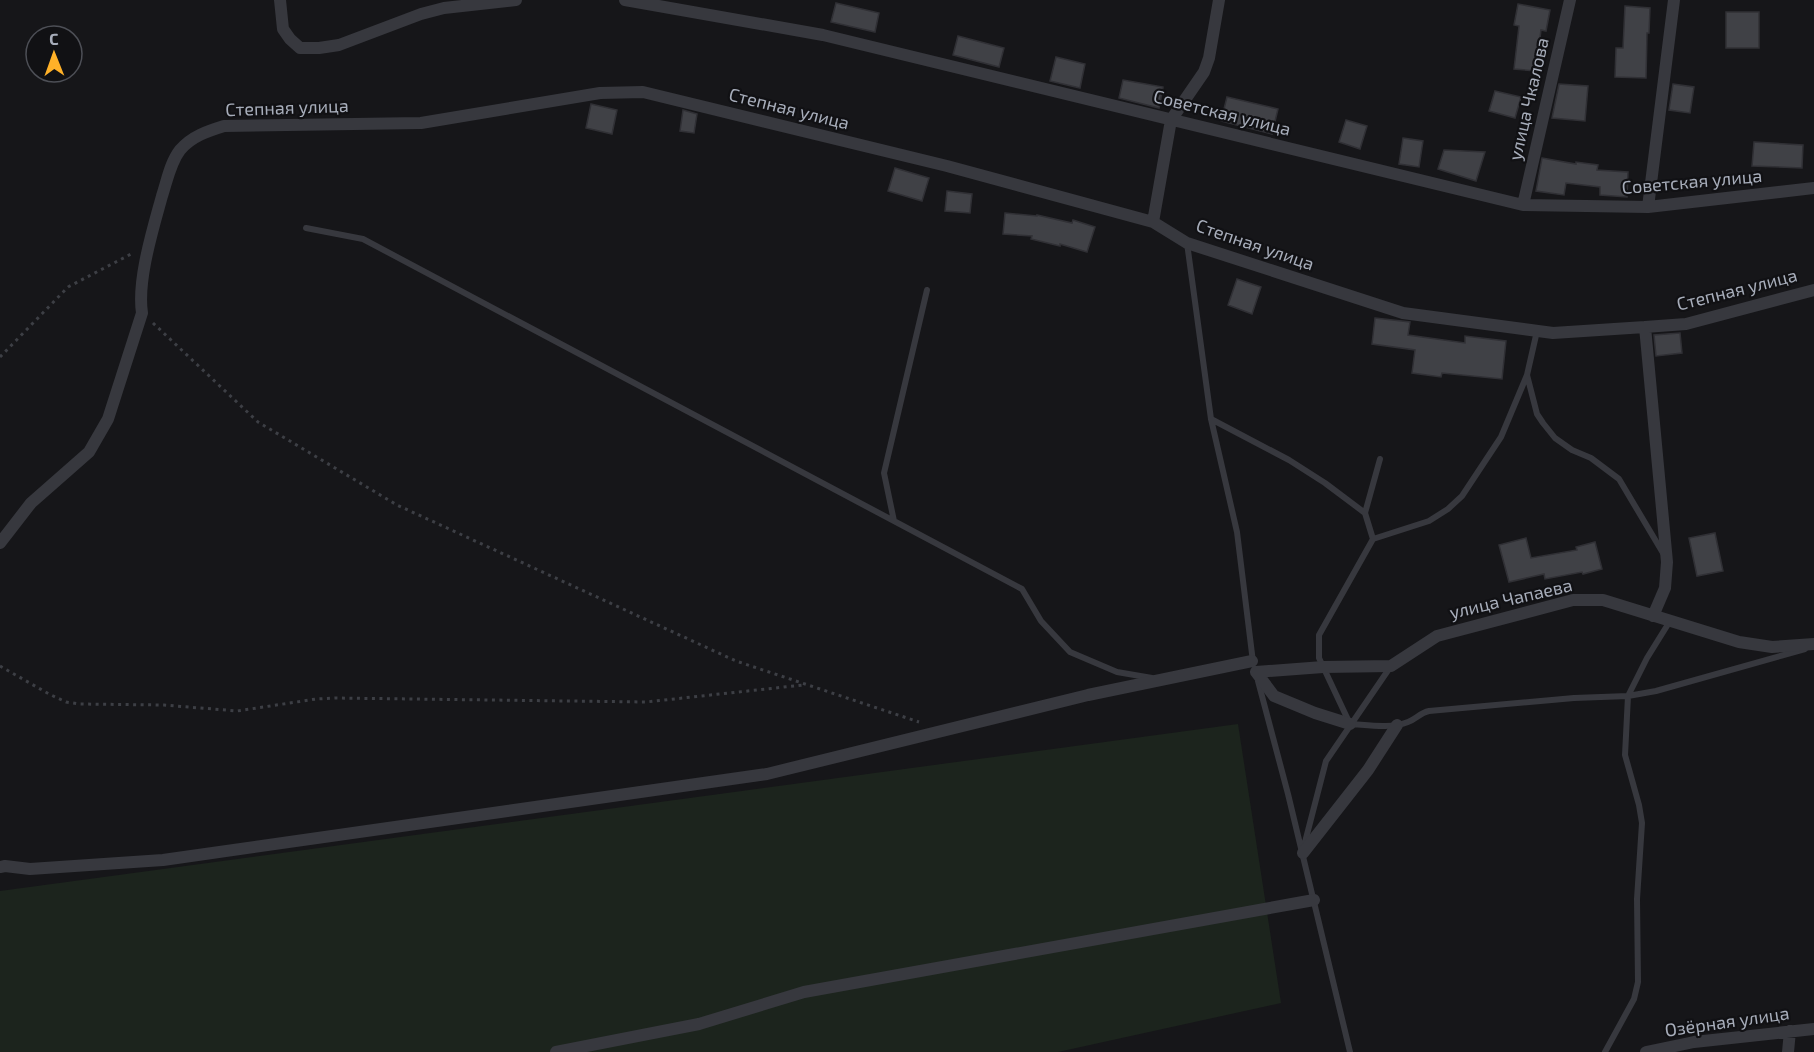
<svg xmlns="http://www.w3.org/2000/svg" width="1814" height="1052" font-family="'Exo 2',sans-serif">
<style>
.green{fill:#1c241d}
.building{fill:#404146;stroke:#303035;stroke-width:1.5}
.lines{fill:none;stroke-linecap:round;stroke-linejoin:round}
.path{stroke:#3d3f45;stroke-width:3;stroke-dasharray:3 4.5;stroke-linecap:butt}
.service{stroke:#37383e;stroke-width:6}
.minor{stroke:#37383e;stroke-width:12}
.labels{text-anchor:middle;stroke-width:4.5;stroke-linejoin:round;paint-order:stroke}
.street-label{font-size:18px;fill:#a7adba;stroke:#111114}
</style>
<rect width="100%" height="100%" fill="#161619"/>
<!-- green -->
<path class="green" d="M1238,724L1281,1003L1058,1052H0V891Z"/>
<!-- building -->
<path class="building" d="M836,3L879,13L875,32L831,22Z
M1518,4L1550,10L1546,31L1541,30L1536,71L1514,69L1519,26L1514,25Z
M1625,6L1650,8L1649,33H1647L1646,78L1615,77L1616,48H1623Z
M1726,12H1759V48H1726Z
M958,36L1004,48L999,67L953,55Z
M1056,57L1085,64L1080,88L1050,81Z
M1123,80L1163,87L1159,108L1119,98Z
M1559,84L1588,86L1585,121L1552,118Z
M1673,84L1694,87L1690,113L1669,110Z
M1495,91L1521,97L1515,118L1489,111Z
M1227,97L1278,109L1272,134L1221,121Z
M591,104L617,110L612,134L586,128Z
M683,110L697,114L694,133L680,131Z
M1346,120L1367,126L1360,149L1339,142Z
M1403,138L1423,141L1419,167L1399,164Z
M1754,142L1803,145L1802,168L1752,166Z
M1444,150L1485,152L1476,181L1438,169Z
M1542,158L1576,164V162L1598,165L1597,170L1628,172L1627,197L1600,195V187L1566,183L1564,195L1536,191Z
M895,168L929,178L922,201L888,191Z
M947,191L972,194L970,213L945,211Z
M1005,213L1037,216V215L1072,223L1073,220L1095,227L1087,252L1060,244V246L1031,239L1032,236L1003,234Z
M1237,279L1261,287L1252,314L1228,305Z
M1375,318L1410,322L1408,335L1465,343V336L1506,341L1502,379L1442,373L1441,377L1412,373L1415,350L1372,344Z
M1680,333L1682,353L1656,356L1654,335Z
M1715,533L1723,571L1697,576L1689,538Z
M1526,538L1531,558L1577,550L1576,547L1595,542L1602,569L1583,574L1582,572L1545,579L1544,574L1509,582L1499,545Z"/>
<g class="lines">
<!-- path -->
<path class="path" d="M153,323L258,422L397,505L736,661L919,722
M0,357L68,287L133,253
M0,666L49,694L66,702L79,704L164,705L237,711L316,699L335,698L646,702L803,685"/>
<!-- service -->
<path class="service" d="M306,228L363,239L1022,589L1041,621L1070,652L1117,672L1152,678
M1187,243L1211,419L1237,532L1253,662
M1527,375L1537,414L1543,423L1555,438L1572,450L1591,458L1619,479L1663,553
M1211,419L1289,460L1325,483L1365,513
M1380,459L1365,513L1373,539L1319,635V658L1350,724C1368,725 1391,729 1408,722C1416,719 1420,713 1429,711L1574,698L1628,696L1656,691L1805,649
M894,521L884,473L927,290
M1373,539L1429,521L1448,509L1462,496L1501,437L1527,375L1537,331
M1258,681L1288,794L1350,1052
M1304,846L1326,761L1391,666
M1605,1052L1634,999L1638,982L1637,899L1642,823L1639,805L1625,755L1628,696L1647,658L1670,621"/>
<!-- minor -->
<path class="minor" d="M280,0L283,29L290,39L300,48H319L339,45L421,14L444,8L516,0
M625,0L823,35L1523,205L1648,207L1814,188
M1523,205L1570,0
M1648,207L1674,0
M1153,222L1171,120L1204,72L1209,58L1219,0
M1645,327L1667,562L1665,588L1653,616
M0,543L31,503L89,452L108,419L142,313C137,280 153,229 162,196C167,181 170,163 180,150C192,136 208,131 224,126L421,123L600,93L643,92L947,166L1153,222L1187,243L1403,313L1553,333L1645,327L1686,324L1814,290
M1256,672L1323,667L1391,666L1437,636L1573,600H1603L1739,642L1772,647L1814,644
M1256,672L1274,696L1315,713L1350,724
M1303,853L1368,770L1397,725
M0,867L5,866L30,869L163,860L767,774L1088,695L1252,661
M556,1052L699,1024L804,992L1314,900
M1646,1052L1694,1042L1814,1029
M1788,1052L1790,1031"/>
</g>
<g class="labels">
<!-- street labels -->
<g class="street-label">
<text transform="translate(1529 99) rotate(-77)" y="6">улица Чкалова</text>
<text transform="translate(287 108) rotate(-2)" y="6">Степная улица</text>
<text transform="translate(789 109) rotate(14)" y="6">Степная улица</text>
<text transform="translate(1222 113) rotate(14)" y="6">Советская улица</text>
<text transform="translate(1692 182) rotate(-5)" y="6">Советская улица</text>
<text transform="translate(1255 245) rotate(19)" y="6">Степная улица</text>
<text transform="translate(1737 290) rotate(-14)" y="6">Степная улица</text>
<text transform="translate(1511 599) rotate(-13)" y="6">улица Чапаева</text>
<text transform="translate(1727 1022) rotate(-8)" y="6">Озёрная улица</text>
</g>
</g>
<!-- north arrow -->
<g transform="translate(54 54) rotate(359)"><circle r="28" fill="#111114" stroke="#4d4f56" stroke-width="1.5"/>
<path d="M0-4.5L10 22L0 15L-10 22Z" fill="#ffb128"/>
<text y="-9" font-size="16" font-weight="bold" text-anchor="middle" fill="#a7adba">С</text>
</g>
</svg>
